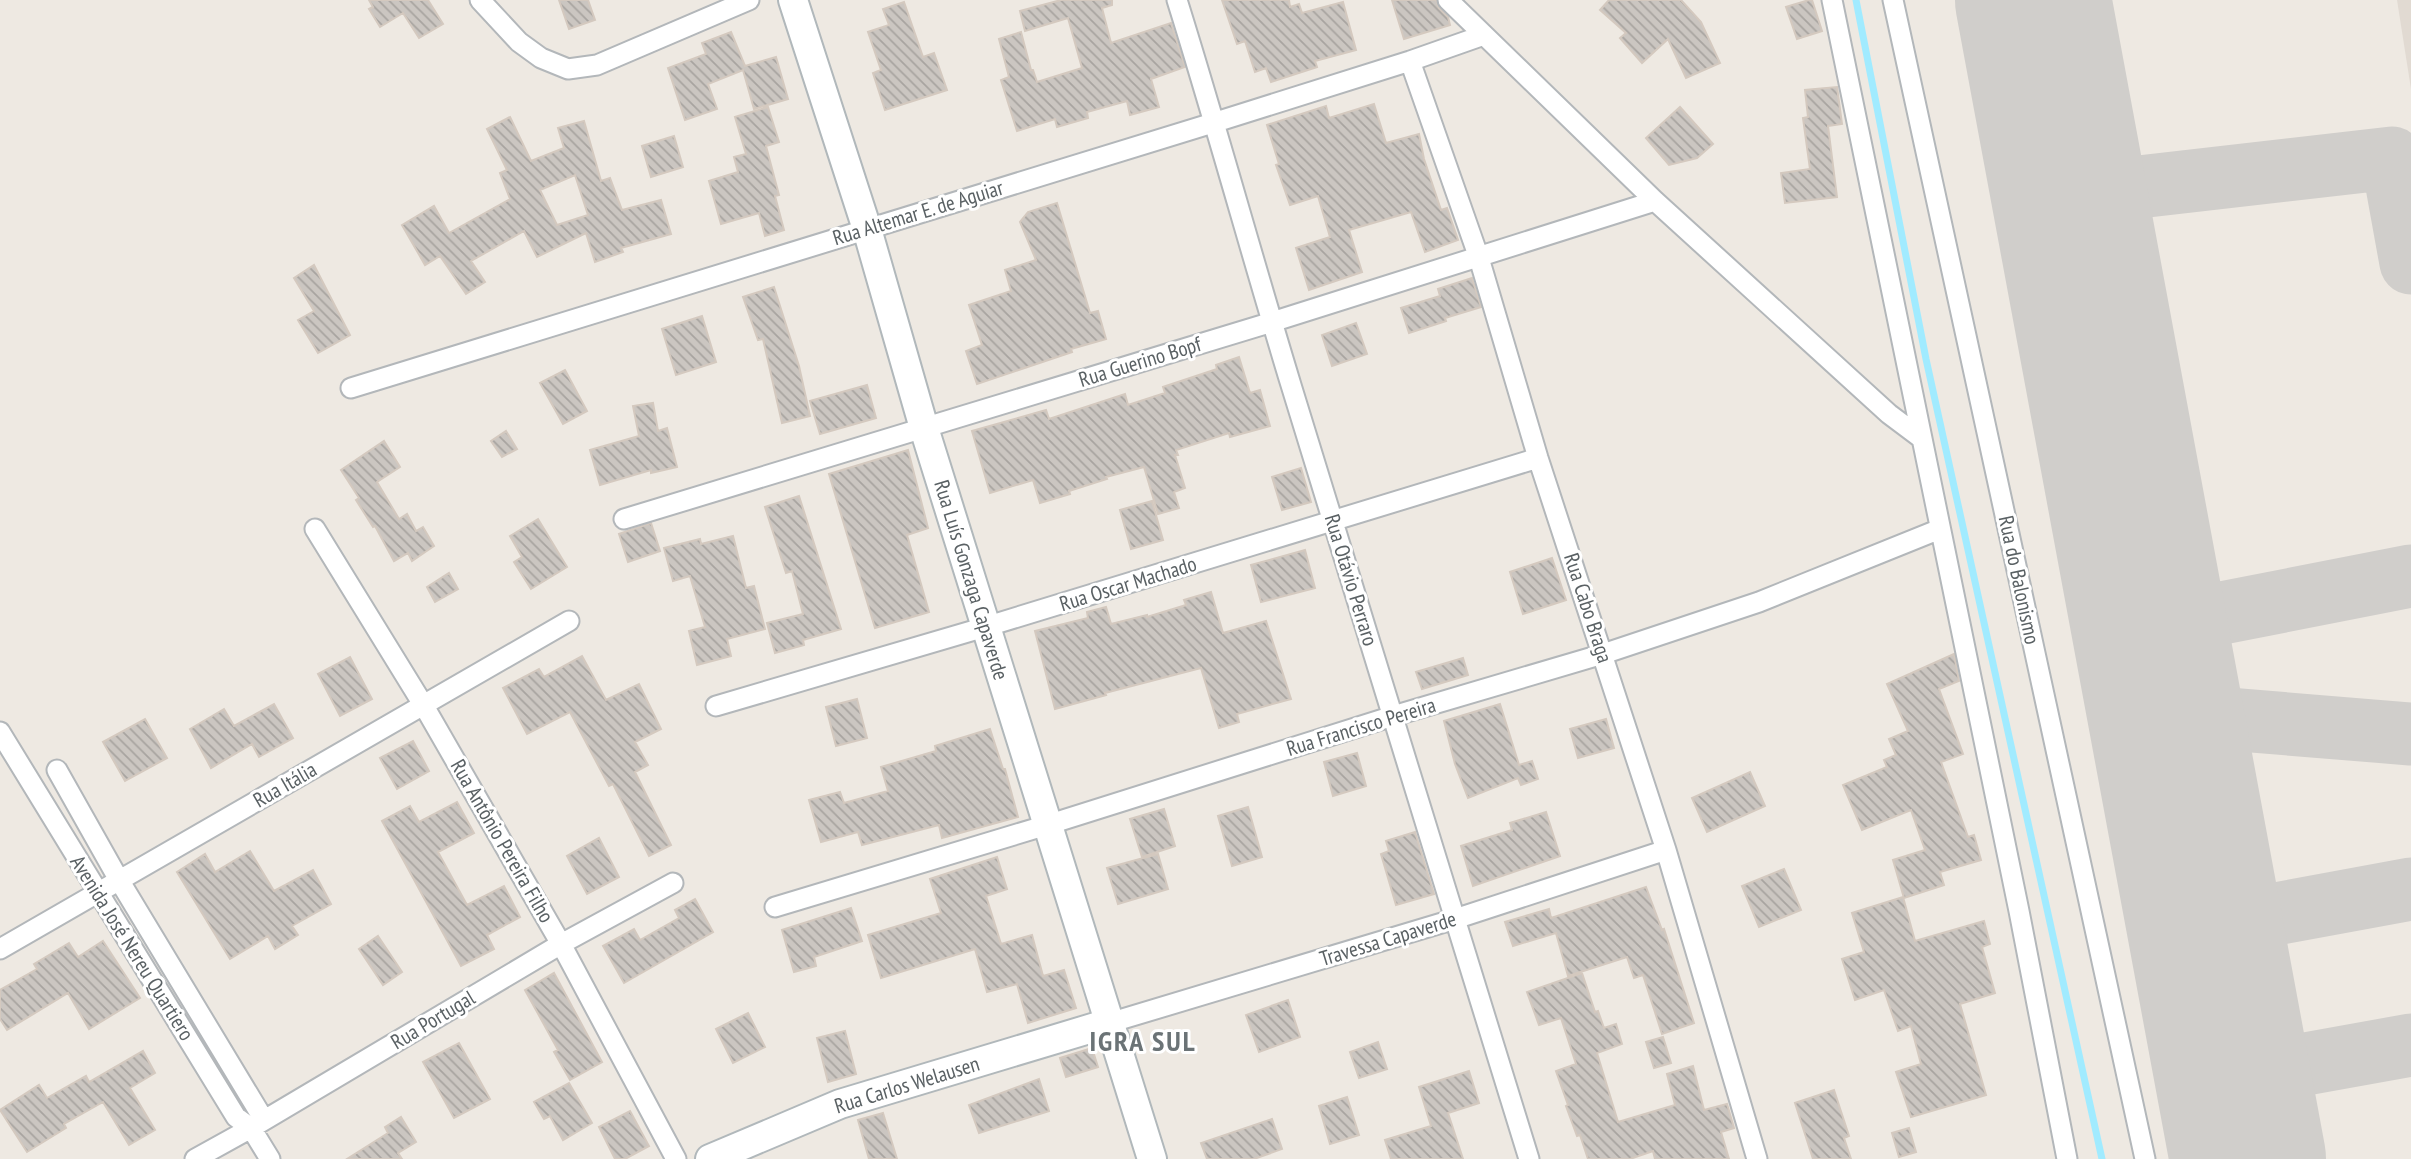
<svg xmlns="http://www.w3.org/2000/svg" width="2411" height="1159" font-family="'PT Sans Narrow',sans-serif">
	<style>
		.education { fill: #e1dad2 }
		.lines { fill: none; stroke-linecap: round; stroke-linejoin: round }
		.stream { stroke: #a1ebff; stroke-width: 7 }
		.taxiway { stroke: #d0cecb; stroke-width: 63 }
		.runway { stroke: #d0cecb; stroke-width: 156 }
		.building { fill: url(#building-back-hatch); stroke: #d4c9bf; stroke-width: 2; fill-rule: evenodd }
		.street-casing { stroke: #b3b7ba; stroke-width: 23 }
		.secondary-casing { stroke: #b1b8bb; stroke-width: 32 }
		.street { stroke: #fff; stroke-width: 19 }
		.secondary { stroke: #fff; stroke-width: 28 }
		.labels { text-anchor: middle; stroke-width: 6; stroke-linejoin: round; paint-order: stroke }
		.street-label { font-size: 21px; fill: #5a6164; stroke: #fff }
		.district-label { font-size: 28px; font-weight: bold; letter-spacing: 2px; fill: #6b7376; stroke: #fff }
	</style>
	<defs>
		<pattern id="building-back-hatch" width="6" height="6" patternUnits="userSpaceOnUse" patternTransform="scale(1.75)"><rect width="6" height="6" fill="#cbc6c1"/><path d="M-1 5l2 2M0 0l6 6M5-1l2 2" fill="none" stroke="#a8a4a0"/></pattern>
	</defs>
	<rect width="100%" height="100%" fill="#eee9e2"/>
	<path class="education" d="M2397,0H2411V89Z"/>
	<g class="lines">
		<path class="stream" d="M1856,0L1926,359L2102,1159"/>
		<path class="taxiway" d="M2069,195L2392,158L2411,263
			M2150,627L2411,576
			M2166,714L2411,734
			M2205,927L2411,889
			M2233,1077L2411,1045"/>
		<path class="runway" d="M2033,0L2248,1159"/>
	</g>
	<path class="building" d="M369,0H428L443,24L419,38L403,13L380,27L369,9L373,7Z
		M559,0H588L595,20L569,29Z
		M1061,0H1112V5L1102,8L1111,43L1171,23L1185,67L1151,79L1159,107L1130,115L1127,101L1087,112L1088,118L1057,127L1055,119L1017,131L1001,80L1009,77L999,39L1021,32L1031,70H1033L1037,82L1082,68L1068,18L1025,31L1020,11Z
		M1222,0H1289L1290,7L1299,4L1302,13L1343,2L1356,50L1315,61L1317,67L1271,82L1266,68L1255,72L1245,41L1237,44Z
		M1392,0H1436L1439,8L1448,17L1450,25L1404,39Z
		M1609,0H1681L1701,22L1720,63L1686,78L1668,39L1642,63L1620,38L1626,33L1600,10Z
		M1809,0H1812L1822,31L1797,39L1786,7Z
		M904,2L923,57L934,53L947,90L885,110L873,73L881,70L868,32L889,25L883,9Z
		M731,32L745,66L776,57L788,99L754,109L743,70L708,84L717,109L685,120L668,68L706,54L702,43Z
		M1837,87L1842,124L1828,126L1837,197L1785,203L1781,173L1810,169L1803,118L1808,117L1805,90Z
		M1374,104L1386,143L1419,134L1424,159L1441,210L1447,208L1458,240L1425,252L1411,212L1349,230L1362,272L1309,290L1296,248L1330,237L1318,196L1290,205L1276,165L1279,164L1267,125L1326,106L1329,118Z
		M768,107L779,142L766,146L779,195L775,196L784,230L765,236L759,213L721,224L709,181L738,172L734,157L746,154L735,117Z
		M1680,107L1713,144L1697,158L1669,165L1646,138Z
		M510,117L531,161L564,148L558,128L584,121L601,181L610,178L622,210L661,200L671,234L621,248L623,252L595,262L586,233L537,257L524,231L471,261L485,282L466,294L440,256L425,265L402,225L434,206L449,233L510,199L500,173L507,170L487,129ZM575,175L588,215L557,225L540,190Z
		M674,136L683,167L651,177L642,146Z
		M1057,203L1090,313L1098,311L1106,339L1071,349L1072,352L977,384L966,351L982,345L969,305L1011,291L1005,270L1036,260L1020,222L1028,212Z
		M314,265L350,335L318,353L298,320L314,311L294,278Z
		M1472,278L1481,307L1445,318L1446,321L1409,333L1401,308L1440,296L1438,289Z
		M774,287L799,366L810,416L782,423L763,339L758,340L743,297Z
		M702,316L716,362L676,375L662,329Z
		M1356,323L1367,354L1332,366L1322,335Z
		M1239,357L1250,393L1260,390L1270,426L1230,437L1229,433L1176,450L1178,455H1175L1185,488L1174,492L1179,508L1158,514L1144,467L1106,477L1107,479L1069,491L1070,494L1040,503L1033,480L990,493L972,431L1046,410L1049,419L1125,394L1128,405L1165,393L1163,387L1217,369L1216,365Z
		M565,370L587,411L563,424L540,383Z
		M867,385L876,418L820,434L810,401Z
		M653,403L658,431L667,428L677,467L651,473V470L600,485L590,450L639,436L633,406Z
		M506,431L517,449L502,457L491,441Z
		M384,441L400,467L377,482L399,519L407,514L416,531L423,527L434,546L412,561L408,553L394,561L375,526L373,527L356,500L359,498L341,470Z
		M908,450L928,528L907,535L929,612L875,628L829,474Z
		M1301,468L1311,502L1282,510L1272,477Z
		M799,496L841,629L803,640L804,645L775,653L767,623L803,614L792,571L786,573L765,507Z
		M1152,501L1163,540L1131,549L1120,510Z
		M538,519L567,567L531,589L514,562L522,557L510,536Z
		M651,523L660,551L628,562L619,534Z
		M733,536L746,588L754,586L765,629L727,639L731,656L697,665L689,631L705,627L690,576L673,581L664,548L700,539L701,544Z
		M1305,550L1315,588L1261,602L1251,565Z
		M1552,558L1566,600L1523,614L1510,572Z
		M449,573L458,589L435,602L427,587Z
		M1211,592L1223,633L1266,621L1291,699L1237,714L1239,722L1219,728L1201,668L1105,693L1106,695L1055,709L1035,631L1088,618L1087,612L1106,607L1111,624L1147,615V617L1186,605L1184,600Z
		M1954,654L1959,681L1939,689L1963,754L1941,762L1968,837L1974,835L1981,860L1940,872L1944,885L1904,898L1893,860L1925,850L1911,810L1862,830L1843,785L1887,767L1884,760L1896,755L1889,739L1908,731L1887,684Z
		M582,656L606,700L639,684L661,729L635,742L648,765L635,772L671,845L649,856L613,784L609,786L570,712L527,734L503,688L539,669L544,677Z
		M350,657L372,699L340,716L318,674Z
		M1463,658L1468,675L1422,689L1416,672Z
		M857,699L867,738L836,746L826,707Z
		M274,704L293,738L259,757L252,744L211,768L190,729L224,709L234,726Z
		M1500,704L1519,765L1532,761L1538,779L1521,785L1518,778L1468,798L1455,764L1444,721Z
		M145,719L167,758L125,781L103,742Z
		M1606,719L1614,748L1578,758L1570,729Z
		M990,729L1003,769H1005L1018,817L942,838L939,825L862,845L858,832L821,842L809,800L840,792L844,803L888,791L881,767L936,751L935,746Z
		M413,741L429,771L397,789L380,758Z
		M1357,753L1366,786L1333,796L1324,762Z
		M1750,772L1765,806L1707,832L1692,798Z
		M457,802L474,833L438,852L467,905L504,886L520,917L487,935L494,949L461,966L382,821L410,806L419,822Z
		M1248,807L1262,857L1232,866L1218,816Z
		M1164,809L1175,846L1142,857L1130,819Z
		M1546,812L1560,856L1473,886L1461,846L1512,830L1510,823Z
		M1415,832L1434,894L1396,905L1381,854L1389,851L1386,841Z
		M599,838L619,877L587,894L567,856Z
		M250,851L274,891L313,870L331,904L292,926L298,935L275,949L268,936L230,959L177,872L205,854L215,872Z
		M1158,854L1168,889L1118,904L1107,868Z
		M997,857L1007,889L986,896L1001,944L1032,935L1043,976L1064,970L1076,1008L1028,1023L1017,984L987,992L975,949L881,978L868,935L941,913L930,879Z
		M1784,869L1801,910L1759,927L1742,886Z
		M1646,887L1662,930L1664,929L1694,1023L1662,1034L1643,975L1634,978L1627,957L1568,976L1556,933L1513,946L1505,922L1549,909L1551,918Z
		M1903,897L1915,941L1984,921L1990,944L1982,947L1995,993L1960,1004L1986,1095L1911,1117L1896,1072L1921,1064L1911,1026L1898,1031L1884,990L1855,1000L1842,959L1864,952L1852,913Z
		M695,899L713,932L624,983L603,946L634,929L640,940L679,918L675,910Z
		M851,908L862,941L814,957L816,966L794,972L782,930Z
		M378,936L402,972L383,985L359,949Z
		M103,941L140,998L89,1029L68,993L7,1030L0,1019V990L37,969L34,964L69,943L78,957Z
		M554,973L602,1062L570,1080L554,1052L558,1050L525,990Z
		M1582,973L1595,1012L1598,1011L1604,1028L1616,1024L1622,1044L1597,1053L1618,1122L1675,1105L1667,1074L1693,1066L1704,1110L1727,1104L1734,1128L1721,1132L1729,1159H1655L1653,1151L1630,1159H1588L1580,1135L1577,1136L1566,1106L1568,1105L1556,1071L1576,1064L1561,1018L1539,1025L1527,992Z
		M1288,1000L1300,1037L1259,1052L1246,1015Z
		M748,1013L765,1047L733,1063L716,1029Z
		M845,1031L856,1074L828,1082L817,1038Z
		M1663,1037L1671,1063L1654,1068L1646,1042Z
		M1378,1042L1387,1069L1359,1078L1350,1052Z
		M459,1043L490,1099L454,1118L423,1062Z
		M1092,1048L1098,1067L1066,1077L1060,1058Z
		M143,1051L155,1073L130,1088L155,1130L129,1145L103,1102L64,1124L66,1128L27,1152L0,1110L39,1085L47,1098L86,1076L89,1082Z
		M1469,1071L1479,1103L1448,1113L1463,1159H1391L1385,1140L1431,1126L1419,1087Z
		M1039,1079L1049,1111L979,1133L969,1105Z
		M569,1083L592,1123L563,1140L550,1116L544,1119L534,1102Z
		M1834,1090L1849,1136L1844,1138L1851,1159H1813L1795,1103Z
		M1347,1097L1359,1135L1330,1144L1319,1106Z
		M630,1111L649,1146L625,1159H615L599,1127Z
		M883,1113L897,1159H869L858,1120Z
		M401,1117L416,1142L398,1153L402,1159H347L388,1133L385,1127Z
		M1272,1119L1282,1149L1254,1159H1207L1201,1143Z
		M1909,1128L1916,1152L1899,1157L1892,1133Z"/>
	<g class="lines">
		<defs>
			<path id="street" d="M480,0L519,42L541,58L568,69L597,65L749,0
				M1177,0C1217,128 1252,257 1291,385C1369,643 1450,901 1529,1159
				M1448,0L1655,201L1889,414L1921,438
				M1832,0L2019,911L2067,1159
				M1893,0L2145,1159
				M1410,61L1479,258L1538,458L1666,850L1757,1159
				M351,388L1216,122L1410,61L1484,35
				M624,519L1272,322L1655,201
				M315,529L424,706L561,944L676,1159
				M716,706L985,627L1538,458
				M0,732L236,1117L251,1128L270,1159
				M57,770L119,880L264,1120
				M775,907L1047,825L1393,716L1603,654L1759,602L1940,529
				M0,949L569,621
				M1109,1023L1455,919L1666,850
				M195,1159L251,1128L561,944L673,883"/>
			<path id="secondary" d="M793,0L867,229L924,428L1152,1159
				M710,1159L840,1104L1109,1023"/>
		</defs>
		<use href="#street" class="street-casing"/>
		<use href="#secondary" class="secondary-casing"/>
		<use href="#street" class="street"/>
		<use href="#secondary" class="secondary"/>
	</g>
	<g class="labels">
		<g class="street-label">
			<text transform="translate(918 213) rotate(-17)" y="7">Rua Altemar E. de Aguiar</text>
			<text transform="translate(1140 362) rotate(-17)" y="7">Rua Guerino Bopf</text>
			<text transform="translate(971 580) rotate(73)" y="7">Rua Luís Gonzaga Capaverde</text>
			<text transform="translate(1351 580) rotate(73)" y="7">Rua Otávio Perraro</text>
			<text transform="translate(2019 580) rotate(78)" y="7">Rua do Balonismo</text>
			<text transform="translate(1128 584) rotate(-17)" y="7">Rua Oscar Machado</text>
			<text transform="translate(1588 608) rotate(72)" y="7">Rua Cabo Braga</text>
			<text transform="translate(1361 727) rotate(-17)" y="7">Rua Francisco Pereira</text>
			<text transform="translate(285 785) rotate(-30)" y="7">Rua Itália</text>
			<text transform="translate(502 841) rotate(60)" y="7">Rua Antônio Pereira Filho</text>
			<text transform="translate(1388 939) rotate(-17)" y="7">Travessa Capaverde</text>
			<text transform="translate(132 948) rotate(58)" y="7">Avenida José Nereu Quartiero</text>
			<text transform="translate(433 1020) rotate(-31)" y="7">Rua Portugal</text>
			<text transform="translate(907 1085) rotate(-17)" y="7">Rua Carlos Welausen</text>
		</g>
		<g class="district-label">
			<text x="1143" y="1051">IGRA SUL</text>
		</g>
	</g>
</svg>
